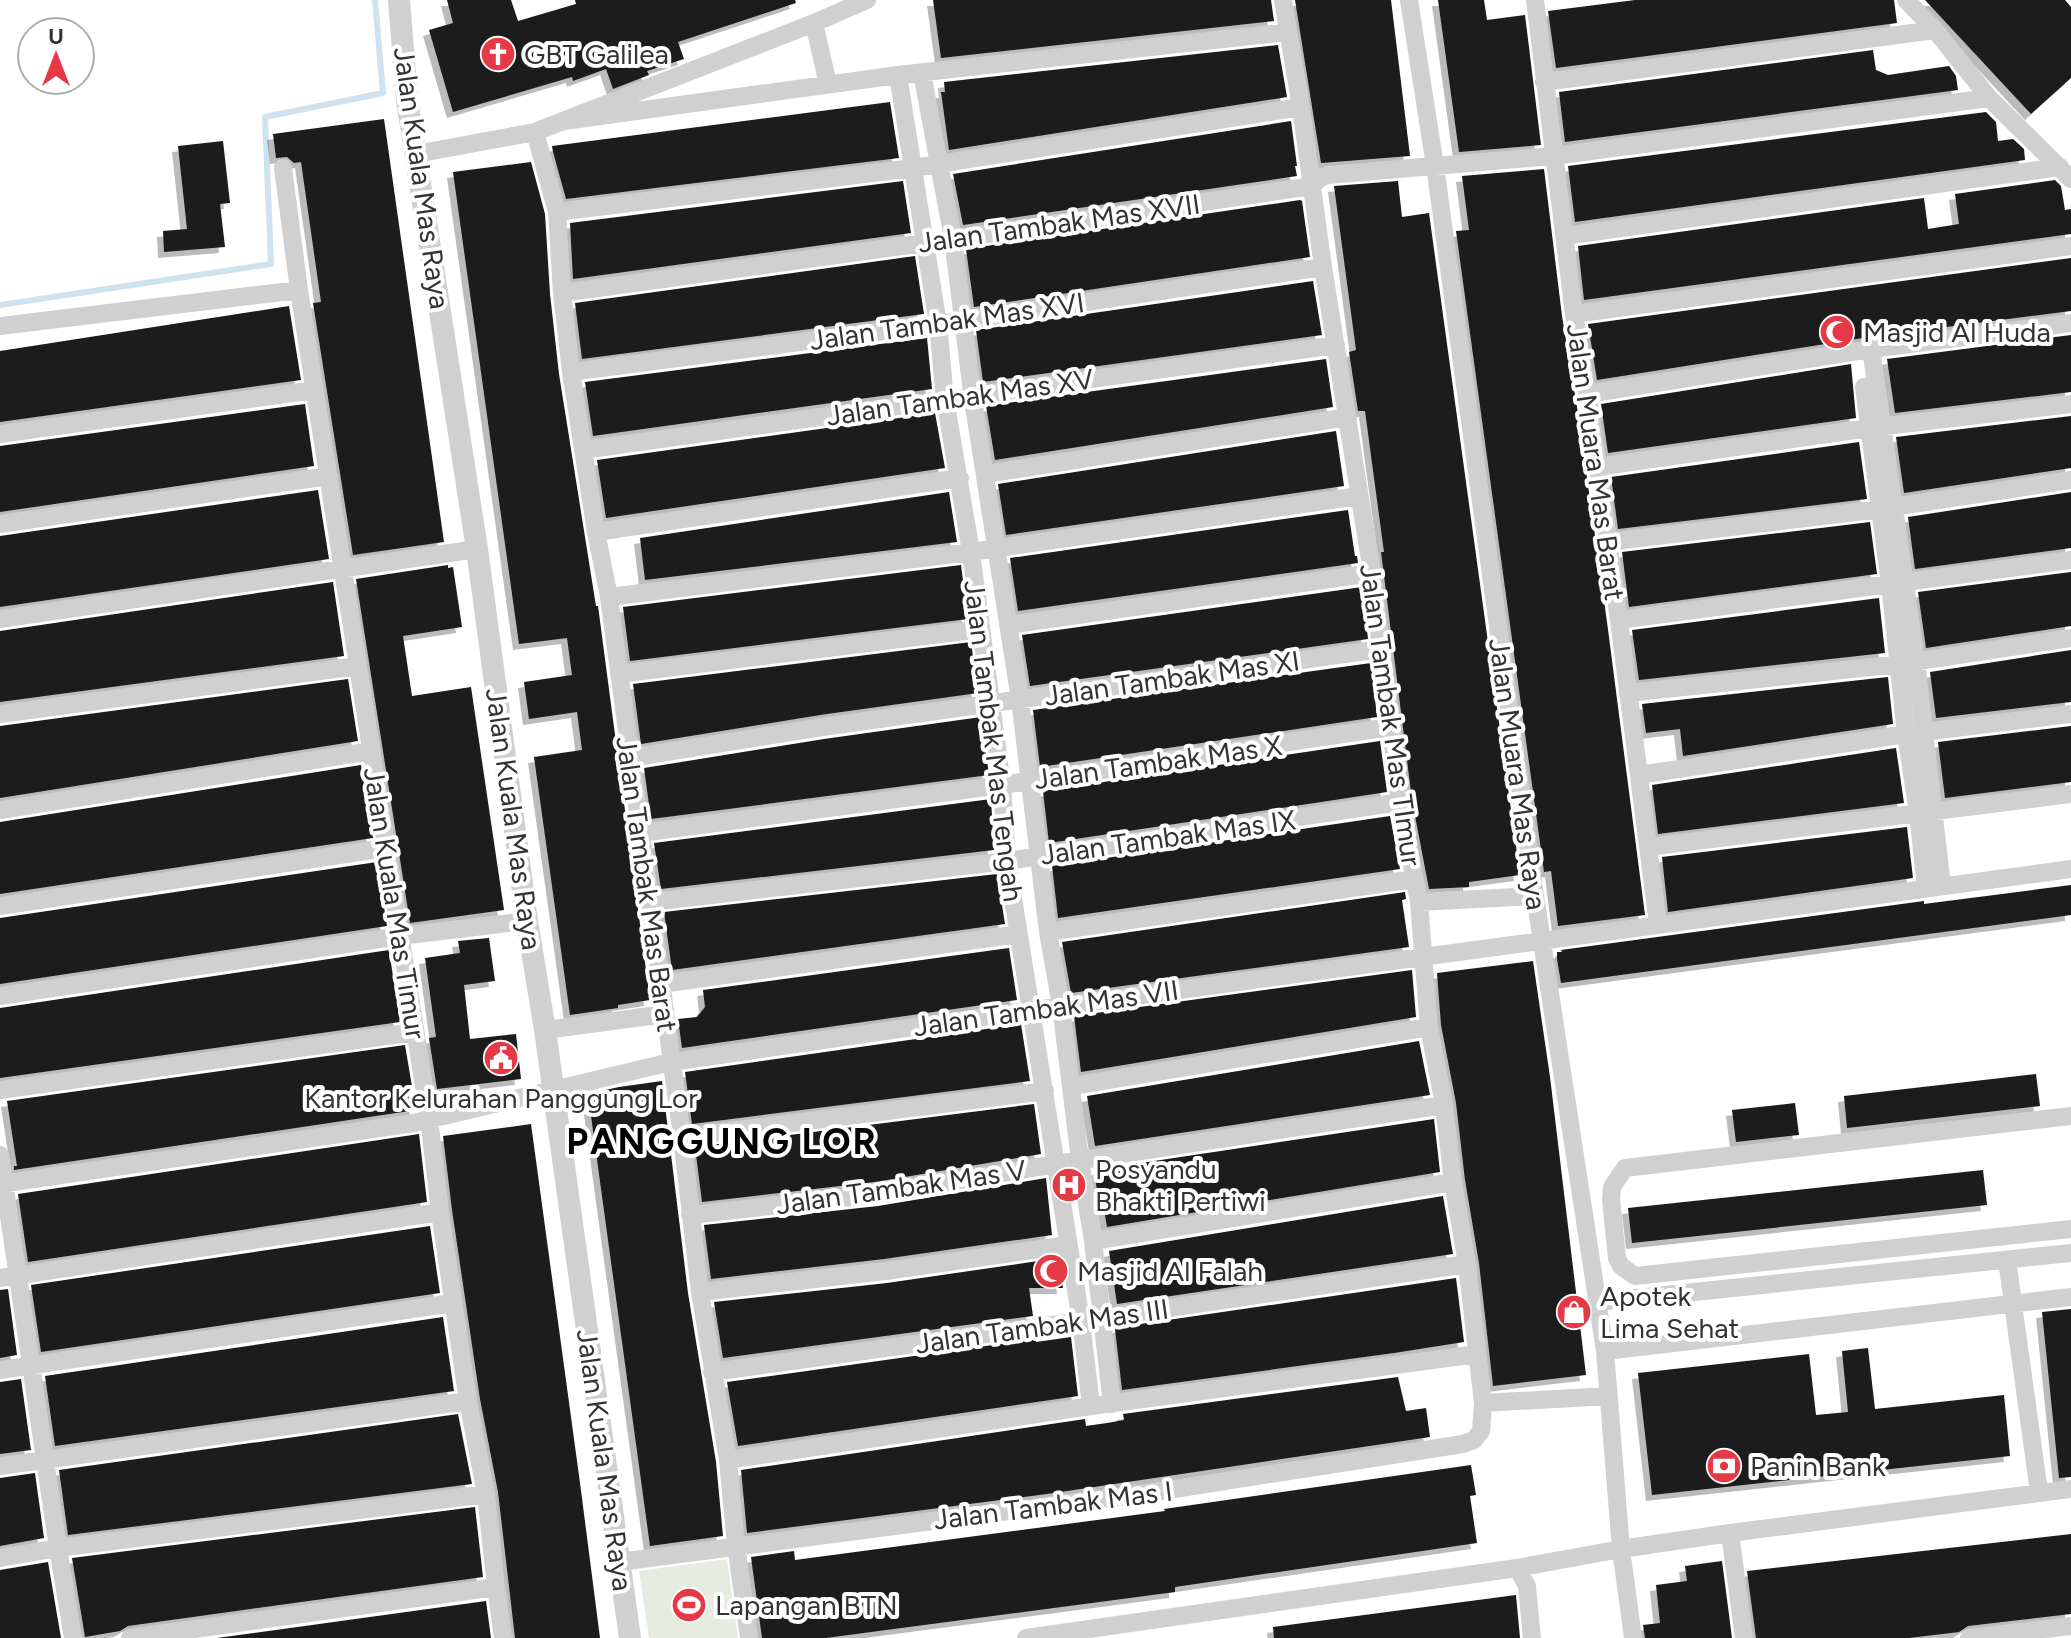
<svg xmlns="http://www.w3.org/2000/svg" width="2071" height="1638" font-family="Figtree,sans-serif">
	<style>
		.green { fill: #e6ecdf }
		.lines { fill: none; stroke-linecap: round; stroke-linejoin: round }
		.stream { stroke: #cfe2ee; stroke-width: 6 }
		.building { fill: #1a1a1a; filter: url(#shadow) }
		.minor { stroke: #d0d0d0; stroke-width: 18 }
		.tertiary { stroke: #d0d0d0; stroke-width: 22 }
		.labels { text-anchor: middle; stroke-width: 8; stroke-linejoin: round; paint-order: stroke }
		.poi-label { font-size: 28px; fill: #333; stroke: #fff; text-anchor: start }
		.street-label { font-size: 28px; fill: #333; stroke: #fff }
		.district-label { font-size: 36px; font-weight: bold; letter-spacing: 2px; fill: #000; stroke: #fff }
	</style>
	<defs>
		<filter id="shadow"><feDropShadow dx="-6" dy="6" stdDeviation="0" flood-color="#0004"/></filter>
	</defs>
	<rect width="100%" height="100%" fill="#fff"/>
	<path class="green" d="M727,1559L738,1638H649L639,1571Z"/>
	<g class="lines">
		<path class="stream" d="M0,305L271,264L265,117L383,93L375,0"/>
	</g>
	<path class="building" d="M447,0H511L518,21L576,4L575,0H795L796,3L678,42L684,59L647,71L649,75L613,89L606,69L573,81L572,77L453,112L429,30L453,23Z
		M933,0H1271L1274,21L941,58Z
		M1295,0H1391L1410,156L1321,163Z
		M1438,0H1484L1487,20L1525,15L1541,145L1459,152Z
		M1635,0H1894L1897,23L1556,68L1548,11Z
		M1925,0H2065L2071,7V78L2031,114Z
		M1278,45L1287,97L949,150L941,92H945L944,82Z
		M1873,50L1876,70L1888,75L1949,66L1956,76L1958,90L1565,142L1559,92Z
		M890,102L899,158L566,199L553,152L552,146Z
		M1986,112L1996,122L1998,141L2013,139L2024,149L2025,160L1575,222L1568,166Z
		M384,119L444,542L353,555L313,303L321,302L301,162L294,163L287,157L276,158L273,134Z
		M1291,121L1297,166H1295L1297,176L963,225L953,174Z
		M223,141L230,203L220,204L225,247L164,252L163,231L187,229L178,146Z
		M531,162L545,214L550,294L559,374L596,606H598L650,1000L618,1005V1008L570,1015L534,757L582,750L577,712L529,719L524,682L572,675L567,638L519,644L453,172Z
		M1544,169L1562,316L1578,413L1607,622L1645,915L1558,926L1551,871L1544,872L1456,231L1469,230L1462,176Z
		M2055,180L2061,186L2065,210L2071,209V234L1584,300L1578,246L1924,198L1928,229L1959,224L1955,194Z
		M903,181L911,233L573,279L570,223Z
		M1398,181L1402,217L1429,213L1520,875L1469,882V887L1429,889L1412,800L1381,552H1384L1365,411H1358L1349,352L1356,350L1334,186Z
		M1300,200L1302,201L1310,257L974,307L966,249Z
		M915,256L924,314L582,359L575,303Z
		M2071,258V311L1869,337L1597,380L1588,324Z
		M1313,281L1322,335L983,382L976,330Z
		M289,306L301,380L0,422V351Z
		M2071,335V392L1895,413L1887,359Z
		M927,338L932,389L593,436L585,382Z
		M1326,359L1333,407L995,460L986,406Z
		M1851,364L1856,418L1608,453L1601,404Z
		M305,404L314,466L0,512V446Z
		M935,413L945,468L606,518L597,460Z
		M2071,416V468L1904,493L1896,437Z
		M1336,431L1344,486L1006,535L998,484Z
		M1859,442L1867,499L1618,529L1611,477Z
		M318,490L329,559L0,607V536Z
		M949,492L957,542L645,580L640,538Z
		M2071,492V548L1915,569L1908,517Z
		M1348,510L1355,556H1357L1358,563L1018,611L1010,558Z
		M1870,522L1877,574L1629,607L1622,552Z
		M448,565V568L453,567L462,627L403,636L412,696L471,687L504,910L410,923L356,579Z
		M961,565L968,619L630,661L623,607Z
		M2071,572V626L1926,648L1918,592Z
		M333,582L344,656L0,702V631Z
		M1362,587L1368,639L1030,686L1022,635Z
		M1879,598L1885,653L1639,680L1632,630Z
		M971,642L978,693L820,715L641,744L633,684Z
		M2071,650V702L1936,718L1930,672Z
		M1371,663L1377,717L1040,767L1033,710Z
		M1888,677L1893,724L1683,756L1680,729L1646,733L1642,704Z
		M348,679L358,741L0,798V726Z
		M981,717L989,775L651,819L644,768L824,739Z
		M2071,726V782L1945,798L1938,742Z
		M1380,741L1387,792L1049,843L1043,791Z
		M1896,748L1904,803L1658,834L1652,785Z
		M361,765L373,838L0,894V822Z
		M991,799L994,850L661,889L654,843Z
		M1390,816L1400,869L1058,918L1052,866Z
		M1907,827L1913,878L1668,912L1662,857Z
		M377,862L387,926L0,984V918Z
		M997,874L1005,924L672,970L664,912Z
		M2071,885V915L1561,983L1557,959V952H1562L1561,950L1924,901V904Z
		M1405,892L1406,899L1402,900L1409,947L1071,993L1062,942Z
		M489,938L495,981L464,985L470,1039L516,1034L521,1079L437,1089L429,1038L436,1037L425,958L460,953L458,941Z
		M1009,948L1017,1000L682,1048L678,1019L697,1017L705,1007L703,990Z
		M389,950L400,1022L0,1078V1008Z
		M1533,961L1550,1077L1586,1375L1493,1386L1479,1263L1465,1180L1456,1103L1441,1025L1437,973Z
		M1412,970L1416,1017L1081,1072L1074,1016Z
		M1021,1024L1030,1081L692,1124L685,1072Z
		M1419,1041L1430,1095L1095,1146L1087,1096Z
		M405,1045L416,1110L14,1170V1166H17L7,1101Z
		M2036,1074L2040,1106L1847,1128L1844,1096Z
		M662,1081L688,1293L716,1462L723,1536L650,1546L588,1094L619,1087Z
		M1795,1103L1799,1135L1736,1142L1732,1110Z
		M1034,1104L1041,1154L875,1182L702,1202L695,1147Z
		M1434,1119L1440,1172L1107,1227L1102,1197H1098L1094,1170Z
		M531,1124L580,1483L600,1638H515L498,1492L480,1399L452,1210L443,1136Z
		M419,1134L427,1202L28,1262L18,1194Z
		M1983,1170L1987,1205L1632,1243L1628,1208Z
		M1046,1178L1052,1235L884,1259L711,1279L704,1225L878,1206Z
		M1443,1196L1453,1254L1117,1304L1109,1251Z
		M430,1226L440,1293L41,1352L31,1285Z
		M1059,1258L1063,1288H1029L1033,1316L723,1358L714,1302L887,1283Z
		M1456,1278L1464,1342L1394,1353L1122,1390L1115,1329L1120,1327Z
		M8,1289L17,1355L0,1358V1290Z
		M2071,1309V1477L2059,1478L2042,1312Z
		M443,1317L454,1391L55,1446L45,1376Z
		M1071,1337L1078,1396L738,1446L727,1382L1036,1339V1342Z
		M1868,1348L1875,1409L2004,1395L2010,1456L1652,1495L1638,1373L1809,1354L1816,1415L1848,1412L1842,1351Z
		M1398,1377L1406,1411L1426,1408L1430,1437L1047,1494L747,1533L741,1470L1085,1419L1086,1426L1107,1423L1124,1420L1123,1414Z
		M21,1379L31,1450L0,1454V1382Z
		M458,1414L472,1484L68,1535L59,1470Z
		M1471,1465L1476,1495L1470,1496L1477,1543L1175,1587V1592L924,1625L826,1638H762L751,1557L794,1551L795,1560L1165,1511L1164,1509Z
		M35,1473L44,1538L0,1546V1478Z
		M475,1507L483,1577L128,1626L120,1631L85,1637L72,1558Z
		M2071,1534V1614L1968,1626L1959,1632L1909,1638H1756L1747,1571Z
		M1722,1561L1732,1638H1645L1643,1625L1660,1623L1656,1585L1687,1581L1685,1566Z
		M48,1562L61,1638H0V1570Z
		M1516,1595L1520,1638H1274L1273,1627Z
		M486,1601L491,1638H217Z"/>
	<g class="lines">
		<path class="minor" d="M1409,0L1435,166L1535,896L1605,1351L1621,1549L1633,1638
			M1535,0L1574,314L1590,411L1619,620L1658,924
			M1906,0L1935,30L1989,98L2071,179
			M814,23L828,84
			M922,73L953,239L973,400L1020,699L1048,932L1061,1006L1080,1160L1093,1241L1112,1404
			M898,75L938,324L945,399L971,552L1002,785L1007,861L1081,1321L1091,1406
			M1544,82L1935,30
			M564,121L898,75L1288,32
			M535,132L557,212L562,293L571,372L596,532L609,597L682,1137L700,1292L728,1460L736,1545L749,1638
			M416,154L535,132L814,23L867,0
			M283,168L299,290L429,1118L440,1212L468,1401L486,1494L496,1587L503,1638
			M557,212L913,168L1301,107
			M1564,236L2060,167
			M562,293L953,239L1312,186L1320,178L1328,175L1553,156L1989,98
			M1574,314L2071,246
			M0,326L299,290
			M1871,349L1916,661L1942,886
			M571,372L938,324L1323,267
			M1864,387L1890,584L1906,734L1918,813L1926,888
			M1587,394L1871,349L2071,323
			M0,434L315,390
			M583,450L1336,345
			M1597,467L1869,428L2071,404
			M986,474L1348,417
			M0,524L329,476
			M596,532L960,478
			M1607,542L1880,509L2071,480
			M609,597L971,552L1359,496
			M0,619L477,549
			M1619,620L2071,560
			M1008,625L1372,573
			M619,674L981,629
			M1628,693L1899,664L2071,638
			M0,714L358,666
			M630,758L822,727L1381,649
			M1639,775L1906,734L2071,714
			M0,810L371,751
			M640,833L1002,785L1390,727
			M1648,847L2071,794
			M650,902L1007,861L1400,802
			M1419,902L1535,896
			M0,906L386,848
			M1048,932L1414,879
			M661,984L1019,934
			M0,996L400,936L527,921
			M545,1030L665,1014
			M1072,1086L1429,1027
			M0,1090L415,1032
			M2071,1116L1625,1168L1612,1187L1611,1199L1617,1258L1621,1266L1635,1276L2071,1229
			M682,1137L1045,1091
			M0,1155L58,1548L73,1638
			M0,1184L414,1123L671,1062L1032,1010L2071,869
			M690,1215L877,1194L1056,1164L1444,1105
			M1093,1241L1453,1182
			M2007,1260L2039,1492
			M0,1278L440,1212
			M700,1292L886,1271L1068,1245
			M1597,1302L2071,1253
			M1605,1351L2071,1297
			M0,1370L453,1303
			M712,1372L1081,1321L1467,1264
			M1483,1403L1609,1396
			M728,1460L1091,1406L1477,1354
			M0,1466L468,1401
			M1730,1533L1744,1638
			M0,1558L58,1548L486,1494
			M619,1562L1155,1492L1463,1444L1474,1440L1481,1431L1483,1403L1467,1264L1453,1182L1444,1105L1429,1027L1419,902L1400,802L1372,573L1323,267L1301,107L1283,0
			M1517,1568L1527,1586L1532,1638
			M130,1638L496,1587
			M1026,1638L1517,1568L1621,1549L1730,1533L2071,1489
			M1969,1638L2071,1626"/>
		<path class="tertiary" d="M399,0L407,100L477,549L527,921L545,1030L630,1638"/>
	</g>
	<defs>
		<symbol id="church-disc" viewBox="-11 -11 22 22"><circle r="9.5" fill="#e63946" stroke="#fff"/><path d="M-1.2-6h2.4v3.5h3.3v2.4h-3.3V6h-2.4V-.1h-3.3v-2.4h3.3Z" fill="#fff"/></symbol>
		<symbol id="mosque-disc" viewBox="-11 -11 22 22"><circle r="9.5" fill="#e63946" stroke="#fff"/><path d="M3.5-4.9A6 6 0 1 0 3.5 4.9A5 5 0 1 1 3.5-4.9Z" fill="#fff"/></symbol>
		<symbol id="civic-disc" viewBox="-11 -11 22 22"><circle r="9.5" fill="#e63946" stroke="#fff"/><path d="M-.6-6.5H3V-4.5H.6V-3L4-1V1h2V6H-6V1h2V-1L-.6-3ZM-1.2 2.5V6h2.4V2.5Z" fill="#fff"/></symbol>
		<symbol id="hospital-disc" viewBox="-11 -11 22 22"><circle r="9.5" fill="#e63946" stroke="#fff"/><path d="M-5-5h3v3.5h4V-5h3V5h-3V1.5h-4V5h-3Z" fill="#fff"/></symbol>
		<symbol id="shop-disc" viewBox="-11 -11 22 22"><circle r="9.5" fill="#e63946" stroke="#fff"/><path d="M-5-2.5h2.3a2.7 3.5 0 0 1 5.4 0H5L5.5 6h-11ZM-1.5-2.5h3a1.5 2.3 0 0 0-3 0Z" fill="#fff"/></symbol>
		<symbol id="bank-disc" viewBox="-11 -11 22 22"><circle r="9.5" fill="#e63946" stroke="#fff"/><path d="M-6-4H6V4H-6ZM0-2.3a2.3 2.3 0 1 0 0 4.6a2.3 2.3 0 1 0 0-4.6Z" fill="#fff"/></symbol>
		<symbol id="stadium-disc" viewBox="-11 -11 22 22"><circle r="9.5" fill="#e63946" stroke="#fff"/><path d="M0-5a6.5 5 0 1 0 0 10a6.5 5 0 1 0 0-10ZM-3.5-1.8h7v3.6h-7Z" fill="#fff"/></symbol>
	</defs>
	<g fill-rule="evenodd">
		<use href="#church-disc" x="478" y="34" width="40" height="40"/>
		<use href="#mosque-disc" x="1817" y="312" width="40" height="40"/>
		<use href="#civic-disc" x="481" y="1038" width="40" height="40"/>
		<use href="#hospital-disc" x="1049" y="1165" width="40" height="40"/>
		<use href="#mosque-disc" x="1031" y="1251" width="40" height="40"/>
		<use href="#shop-disc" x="1554" y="1292" width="40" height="40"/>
		<use href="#bank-disc" x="1704" y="1446" width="40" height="40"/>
		<use href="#stadium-disc" x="669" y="1585" width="40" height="40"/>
	</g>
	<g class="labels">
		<g class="poi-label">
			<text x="524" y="64">GBT Galilea</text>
			<text x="1863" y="342">Masjid Al Huda</text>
			<text x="501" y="1108" text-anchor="middle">Kantor Kelurahan Panggung Lor</text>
			<text x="1095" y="1179">Posyandu<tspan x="1095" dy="32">Bhakti Pertiwi</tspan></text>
			<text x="1077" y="1281">Masjid Al Falah</text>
			<text x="1600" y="1306">Apotek<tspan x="1600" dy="32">Lima Sehat</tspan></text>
			<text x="1750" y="1476">Panin Bank</text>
			<text x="715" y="1615">Lapangan BTN</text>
		</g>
		<g class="street-label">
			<text transform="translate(422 178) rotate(82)" y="10">Jalan Kuala Mas Raya</text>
			<text transform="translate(1059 223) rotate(-8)" y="10">Jalan Tambak Mas XVII</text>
			<text transform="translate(947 321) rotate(-8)" y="10">Jalan Tambak Mas XVI</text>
			<text transform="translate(960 397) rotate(-8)" y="10">Jalan Tambak Mas XV</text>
			<text transform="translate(1596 462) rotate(82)" y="10">Jalan Muara Mas Barat</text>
			<text transform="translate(1172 678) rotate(-8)" y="10">Jalan Tambak Mas XI</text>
			<text transform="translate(1391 715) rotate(82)" y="10">Jalan Tambak Mas TImur</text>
			<text transform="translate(994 741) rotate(83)" y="10">Jalan Tambak Mas Tengah</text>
			<text transform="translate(1158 762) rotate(-8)" y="10">Jalan Tambak Mas X</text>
			<text transform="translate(1518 774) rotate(82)" y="10">Jalan Muara Mas Raya</text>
			<text transform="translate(514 819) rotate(82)" y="10">Jalan Kuala Mas Raya</text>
			<text transform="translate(1168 837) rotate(-8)" y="10">Jalan Tambak Mas IX</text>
			<text transform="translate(647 884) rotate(82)" y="10">Jalan Tambak Mas Barat</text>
			<text transform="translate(395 903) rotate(81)" y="10">Jalan Kuala Mas Timur</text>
			<text transform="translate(1046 1008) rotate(-8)" y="10">Jalan Tambak Mas VII</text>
			<text transform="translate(901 1187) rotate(-8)" y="10">Jalan Tambak Mas V</text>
			<text transform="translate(1042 1326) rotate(-8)" y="10">Jalan Tambak Mas III</text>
			<text transform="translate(605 1460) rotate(82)" y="10">Jalan Kuala Mas Raya</text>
			<text transform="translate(1053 1505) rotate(-7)" y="10">Jalan Tambak Mas I</text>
		</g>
		<g class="district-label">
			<text x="722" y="1154">PANGGUNG LOR</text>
		</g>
	</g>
	<g transform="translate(56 56)"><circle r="38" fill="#ffffff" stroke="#adadad" stroke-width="2"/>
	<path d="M0-6L14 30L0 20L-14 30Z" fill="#e63946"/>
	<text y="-12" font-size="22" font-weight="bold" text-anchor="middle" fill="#333333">U</text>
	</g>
</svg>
